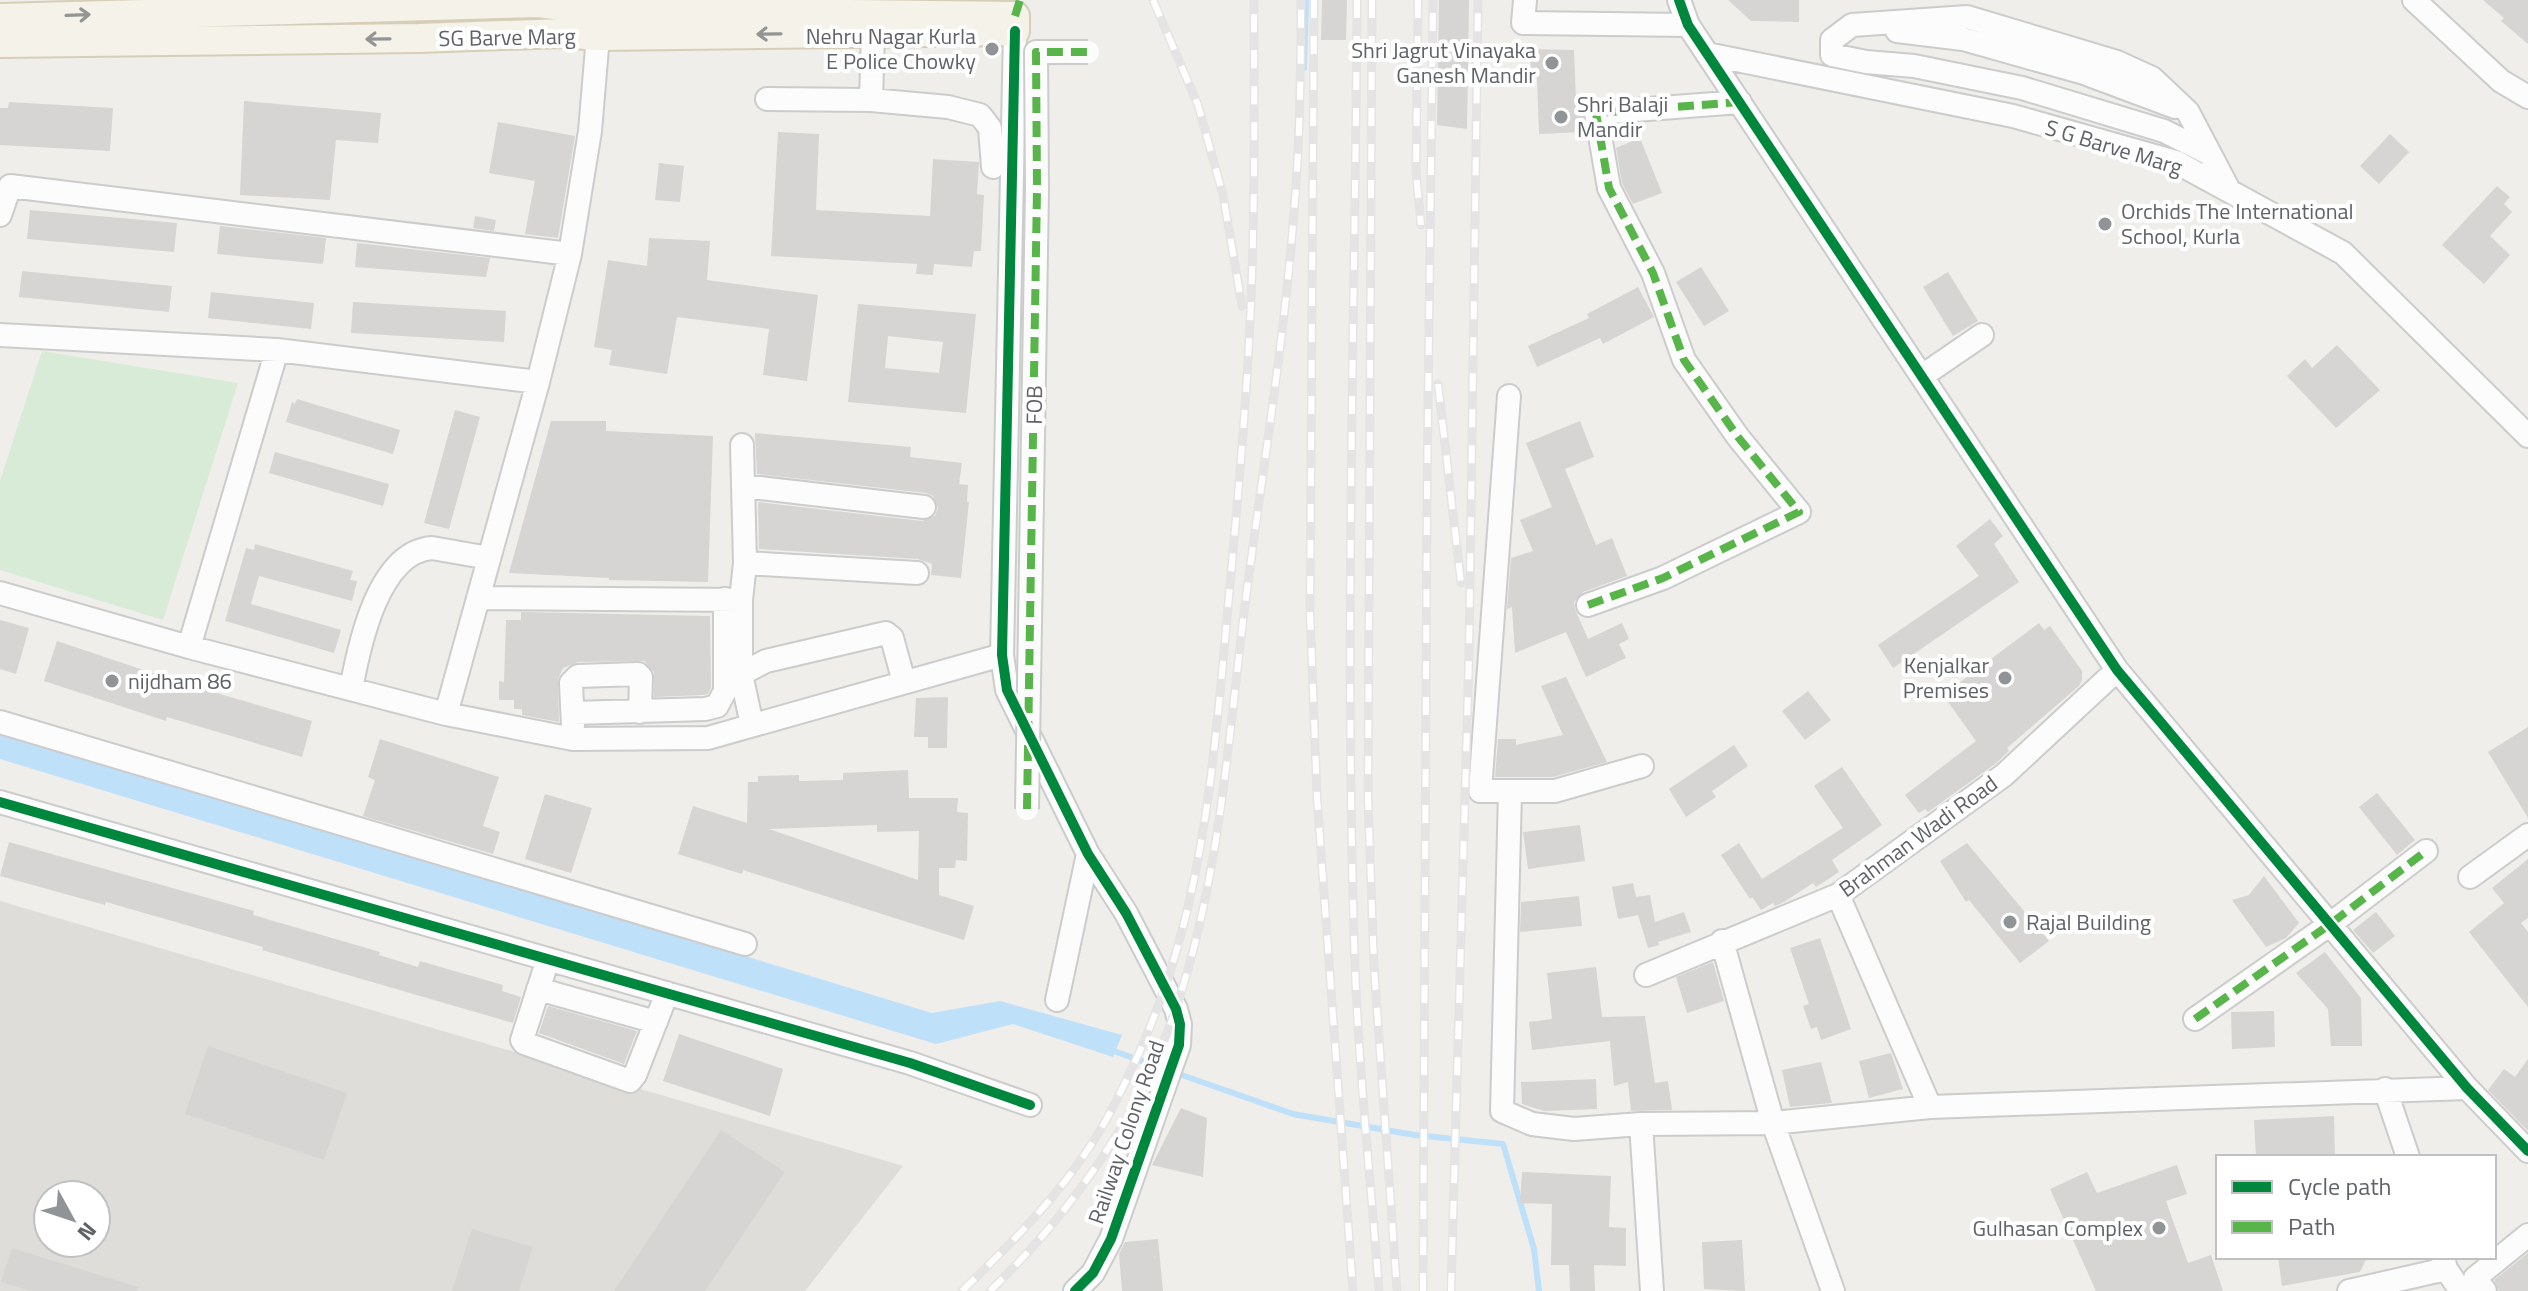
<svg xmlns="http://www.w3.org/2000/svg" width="2528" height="1291" font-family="'Titillium Web',sans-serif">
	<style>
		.industrial { fill: #dfddda; fill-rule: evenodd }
		.green { fill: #d8ebd6 }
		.water { fill: #bfe0f9 }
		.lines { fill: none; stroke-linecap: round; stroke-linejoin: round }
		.stream { stroke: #bfe0f9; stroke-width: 6 }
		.building { fill: #d6d5d3; fill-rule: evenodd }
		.minor-casing { stroke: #cbcccc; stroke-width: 26 }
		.major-casing { stroke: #d7ceb8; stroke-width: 32 }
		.minor { stroke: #fdfcfc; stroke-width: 22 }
		.major { stroke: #f4f2e9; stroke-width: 28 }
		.rail-casing { stroke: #e4e4e4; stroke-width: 9 }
		.rail { stroke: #fff; stroke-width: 6; stroke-dasharray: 18; stroke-linecap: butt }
		.minor-bridge-casing { stroke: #cbcccc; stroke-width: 26; stroke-linecap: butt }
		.minor-bridge { stroke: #fdfcfc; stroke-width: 22 }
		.quiet { stroke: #58b549; stroke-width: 8; stroke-dasharray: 16 8; stroke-linecap: butt }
		.cycleway-casing { stroke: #fff; stroke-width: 15 }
		.cycleway { stroke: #00873e; stroke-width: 10 }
		.oneway { stroke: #939595 }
		.poi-dot { fill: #919496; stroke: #fff; stroke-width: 3 }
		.labels { text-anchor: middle; stroke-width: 8; stroke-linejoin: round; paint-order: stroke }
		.poi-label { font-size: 22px; fill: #5f6368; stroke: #fff; text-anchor: end }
		.street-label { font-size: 22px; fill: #5f6368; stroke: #fff }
	</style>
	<rect width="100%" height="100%" fill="#efeeea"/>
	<path class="industrial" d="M0,901L903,1166L805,1291H0ZM48,1195H96V1243H48Z"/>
	<path class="green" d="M42,351L238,383L163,620L0,570V481Z"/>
	<path class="water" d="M0,729L932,1013L1000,1001L1122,1035L1113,1057L1013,1024L936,1044L0,759Z"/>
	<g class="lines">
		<path class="stream" d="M1304,68L1306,0
			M1108,1049L1165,1069
			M1176,1073L1293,1114L1415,1135L1503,1144L1534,1249L1539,1291"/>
	</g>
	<path class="building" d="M1322,0H1347L1346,40H1321Z
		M1439,0H1469L1467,129L1437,125Z
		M1728,0H1799V22L1751,21Z
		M2483,0H2528V44L2501,21L2504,18Z
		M1531,49L1574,50L1576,101L1583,100L1584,132L1539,134L1537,78H1530Z
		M244,101L381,113L378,143L336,140L330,200L240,195Z
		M9,102L113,108L110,151L0,145V108H8Z
		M498,122L575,136L558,238L525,234L535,181L489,173Z
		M778,132L819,134L816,210L930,216L933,159L979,162L977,194L984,195L981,251H974L972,267L934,264L933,275L916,274L917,264L771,256Z
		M2390,134L2409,152L2379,184L2360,166Z
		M1640,138L1662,193L1633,204L1622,183L1616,148Z
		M659,163L684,166L680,202L655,200Z
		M2497,186L2510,197L2504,204L2512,212L2490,236L2510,255L2484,284L2442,245Z
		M30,210L177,223L174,252L27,239Z
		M475,216L496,220L494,231L473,228Z
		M220,226L326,238L323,264L217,254Z
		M649,238L710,241L707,280L818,295L807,381L763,375L769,329L677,317L667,374L609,365L612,350L594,347L608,260L647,266Z
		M357,243L490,258L486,277L355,267Z
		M1701,267L1729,311L1704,326L1676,282Z
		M22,271L172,286L169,312L19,297Z
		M1948,272L1978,321L1953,336L1923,287Z
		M1638,287L1654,317L1603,344L1600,338L1537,367L1528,346L1589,318L1587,314Z
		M211,292L314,303L311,329L208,318Z
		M353,302L506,311L504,342L351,333Z
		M858,304L976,314L966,413L848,402ZM888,336L943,342L939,373L885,368Z
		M2337,345L2380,390L2336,428L2287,376L2305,359L2312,368Z
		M297,399L400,430L393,454L286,422L292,402L295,404Z
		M455,410L480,417L449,529L424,523Z
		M551,421H606V431L713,436L708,582L609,580V578L509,573Z
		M1580,421L1594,457L1565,469L1596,545L1612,538L1627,576L1583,592L1574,602L1575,609L1588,639L1622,623L1629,639L1619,644L1626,658L1586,677L1566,632L1515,653L1512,607L1507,609L1511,558L1533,551L1520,520L1552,507L1526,443Z
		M755,433L911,447L910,457L962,463L959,484L968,485L967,502H969L961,578L931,575L932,564L918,559L759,549L758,502L922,521L935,516L938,508L933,496L926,493L757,474Z
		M275,452L389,484L383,506L269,473Z
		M1990,519L2003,536L1994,544L2019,582L1893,668L1878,645L1979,576L1956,546Z
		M255,544L353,571L350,580L357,581L352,601L259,576L251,604L341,630L334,653L225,621L246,548L254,550Z
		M521,612L710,616L711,688L708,694L703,695L654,697V672L644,661L578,662L563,668L558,679L559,722L522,715V709H514V700H499V681L504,682L506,620H521Z
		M0,620L29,628L16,674L0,669Z
		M2039,623L2044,630L2050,626L2082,671V680L2079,686L2007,748L2009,751L1995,764L1928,812L1925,809L1919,813L1905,795L1976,741L1943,695Z
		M57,641L179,682L312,721L302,757L167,717L166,721L44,681Z
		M1566,677L1607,762L1553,777H1495L1498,739H1516V745L1563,735L1541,686Z
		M1808,691L1831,720L1805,740L1782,711Z
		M948,697L947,748H928V737H914L916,698Z
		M2528,727V818L2488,752Z
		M380,739L499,777L483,826L500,832L493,854L363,816L375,780L368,777Z
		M1734,745L1748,766L1712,791L1716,797L1686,817L1669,789Z
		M1842,767L1882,825L1832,860L1839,872L1816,887L1813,883L1784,902L1775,906L1773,903L1761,910L1752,897L1750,899L1721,855L1739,843L1762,879L1843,828L1814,786Z
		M908,770L909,798H958L957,812L968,813L967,861L956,860L955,868H939V895L974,906L964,940L743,870L742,874L678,854L693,806L747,823L748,782H758V776L799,775V781L843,780V773ZM877,825V832L919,831L918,880L769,829Z
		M2377,793L2415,840L2397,855L2359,807Z
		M545,794L592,808L571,873L525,859Z
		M1580,825L1585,861L1528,869L1523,832Z
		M9,842L254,911L253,915L380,952L379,955L418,967L420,961L503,985L502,991L521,997L513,1023L262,950L263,947L106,902L105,905L0,876Z
		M1967,843L2049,941L2020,963L1969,900L1966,902L1940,861Z
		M2528,859V918L2521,923L2528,932V1007L2469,932L2504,903L2492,888Z
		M2264,876L2299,923L2286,938L2266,947L2232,900L2249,895Z
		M1633,883L1636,897L1650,895L1655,922L1684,912L1691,932L1658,942L1659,945L1648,948L1638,915L1618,919L1612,887Z
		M1579,896L1582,926L1520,932L1521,902Z
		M2376,912L2395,936L2373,953L2353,930Z
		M1820,938L1851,1029L1821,1040L1817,1027L1811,1029L1803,1006L1809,1004L1790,948Z
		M2325,952L2361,998L2362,1046H2331L2328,1009L2296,973Z
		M1713,962L1724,1001L1687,1013L1676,977Z
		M1596,967L1602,1017L1645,1016L1655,1083L1668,1081L1672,1110L1631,1111L1628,1082L1614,1086L1610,1041L1532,1050L1529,1022L1552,1019L1547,973Z
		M548,1006L637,1031L624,1064L539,1033Z
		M2274,1011L2275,1047L2232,1049L2231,1012Z
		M679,1034L783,1069L770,1116L663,1081Z
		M208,1046L347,1093L324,1160L185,1114Z
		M1891,1053L1903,1089L1869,1098L1859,1061Z
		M2528,1059V1131L2488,1090L2504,1069L2515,1077Z
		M1821,1062L1832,1103L1790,1107L1782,1070Z
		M1596,1079L1597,1109L1544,1111L1522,1104L1521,1082Z
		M1181,1108L1207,1118L1203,1177L1152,1165Z
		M2334,1116L2335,1157H2256L2254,1120Z
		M721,1130L785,1172L705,1291H614Z
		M2177,1165L2187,1194L2166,1201L2188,1263L2211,1255L2223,1291H2096L2050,1189L2087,1172L2097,1193Z
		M1522,1172L1611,1176L1609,1227L1626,1228V1266L1594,1265L1595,1291H1570L1569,1265H1551L1552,1204L1520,1203Z
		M472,1229L533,1247L519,1291H452Z
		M1158,1239L1163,1291H1122L1119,1254L1125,1242Z
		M1742,1240L1745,1291L1704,1289L1702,1242Z
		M12,1248L138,1287L137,1291H31L1,1282Z
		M2528,1253V1291H2499L2494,1280Z
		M2278,1257H2367L2360,1272L2282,1286Z"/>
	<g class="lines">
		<defs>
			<path id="minor" d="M1525,0L1523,23L1688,25
				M1679,0L1688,25L2117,670L2467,1088L2528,1151
				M2414,0L2501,81L2528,97
				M1015,31L1002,655L1007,690L1088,854L1126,913L1176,1009L1180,1024L1179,1045L1111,1239L1093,1273L1075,1291
				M1897,31L1963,39L2084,73L2175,107
				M1707,54L2013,116L2176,162L2343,253L2528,436
				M767,99L871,100L948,107L980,115L990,128L993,167
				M871,100L873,32
				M2208,153L2164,131L2022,88L1914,66L1866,62L1832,55V40L1852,25L1967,17L2117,62L2152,78L2188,112L2229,190
				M0,215L10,186L570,254
				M0,335L277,350L538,382
				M1922,376L1982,335
				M1509,396L1480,791H1555L1642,766
				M742,445L745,563L741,600V674L752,725
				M743,486L924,507
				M745,563L917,573
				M0,593L189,647L446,714L573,739L708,738L1002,655
				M478,598L741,600
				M1588,605L1663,578L1799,512L1738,437L1684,360L1653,273L1609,188L1596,113L1740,102
				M189,647L277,350
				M741,674L766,661L886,633L892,638L904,682
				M351,689C359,646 378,552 432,548L489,558
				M573,713L705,709L717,706L725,691V599
				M446,714L538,382L570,254L590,131L598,36
				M0,722L745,944
				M573,726L571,683L578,676L638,674L641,677L640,712
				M1510,792L1502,1111L1532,1124L1574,1129L1641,1124L1773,1123L1930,1107L2467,1088
				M0,802L910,1063L1030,1105
				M2470,877L2528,835
				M1838,895L1930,1107
				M1722,941L1773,1123L1833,1291
				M548,959L522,1040L524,1043L630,1081L635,1075L667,993
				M1646,975L1838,895L2004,775L2117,670
				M538,989L656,1022
				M1057,1000L1088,854
				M2195,1019L2329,925L2426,851
				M2385,1089L2408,1157
				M1641,1124L1652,1291
				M2443,1258L2446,1269L2461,1291
				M2349,1291L2446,1269
				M2485,1291L2475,1278L2528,1235"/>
			<path id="major" d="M0,18L539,3L601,11L1015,16V31L598,36L562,33L419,38L0,43"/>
		</defs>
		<use href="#minor" class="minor-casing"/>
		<use href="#major" class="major-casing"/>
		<use href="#minor" class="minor"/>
		<use href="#major" class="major"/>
		<defs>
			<path id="rail" d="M1153,0L1198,105L1223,195L1242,306
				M1314,0L1310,612L1317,797L1353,1291
				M1357,0C1355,322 1344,645 1355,967C1359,1075 1371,1183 1379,1291
				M1372,0L1368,797L1374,967L1397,1291
				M1418,0L1416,173L1421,225
				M1438,384L1461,583
				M962,1291C1020,1235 1076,1179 1113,1107C1133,1068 1151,1028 1165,987C1208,862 1217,726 1229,596C1240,475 1251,354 1253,233C1255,155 1254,78 1254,0
				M990,1291C1072,1212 1139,1117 1176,1008C1220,878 1228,740 1245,605C1262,474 1284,343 1294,212C1300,141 1301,71 1301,0
				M1423,1291L1427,491L1433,0
				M1451,1291L1469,654L1478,0"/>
		</defs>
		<use href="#rail" class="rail-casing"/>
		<use href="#rail" class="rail"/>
		<defs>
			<path id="minor-bridge" d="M1027,809L1037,189L1036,52H1088"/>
		</defs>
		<use href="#minor-bridge" class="minor-bridge-casing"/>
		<use href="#minor-bridge" class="minor-bridge"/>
		<path class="quiet" d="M1015,16L1020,0
			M1588,605L1663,578L1799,512L1738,437L1684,360L1653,273L1609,188L1596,113L1740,102
			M1027,809L1037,189L1036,52H1088
			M2195,1019L2329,925L2426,851"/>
		<defs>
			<path id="cycleway" d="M1679,0L1688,25L2117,670L2467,1088L2528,1151
				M1015,31L1002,655L1007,690L1088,854L1126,913L1176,1009L1180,1024L1179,1045L1111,1239L1093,1273L1075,1291
				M0,802L910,1063L1030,1105"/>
		</defs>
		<use href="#cycleway" class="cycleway-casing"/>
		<use href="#cycleway" class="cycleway"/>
	</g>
	<defs><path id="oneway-shaft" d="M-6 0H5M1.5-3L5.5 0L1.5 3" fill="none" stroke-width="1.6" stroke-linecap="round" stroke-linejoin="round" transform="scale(2)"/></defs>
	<g class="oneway">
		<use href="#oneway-shaft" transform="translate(78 15) rotate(-2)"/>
		<use href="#oneway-shaft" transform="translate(769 34) rotate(179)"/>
		<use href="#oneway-shaft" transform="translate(378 39) rotate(179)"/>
	</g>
	<g class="poi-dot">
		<circle cx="992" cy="49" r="8"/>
		<circle cx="1552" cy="63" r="8"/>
		<circle cx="1561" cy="117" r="8"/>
		<circle cx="2105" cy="224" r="8"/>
		<circle cx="2005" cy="678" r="8"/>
		<circle cx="112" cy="681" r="8"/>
		<circle cx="2010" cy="922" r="8"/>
		<circle cx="2159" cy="1228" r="8"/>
	</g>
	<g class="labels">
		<g class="poi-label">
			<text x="976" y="44">Nehru Nagar Kurla<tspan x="976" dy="25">E Police Chowky</tspan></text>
			<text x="1536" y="58">Shri Jagrut Vinayaka<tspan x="1536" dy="25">Ganesh Mandir</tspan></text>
			<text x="1577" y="112" text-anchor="start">Shri Balaji<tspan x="1577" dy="25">Mandir</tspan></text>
			<text x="2121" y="219" text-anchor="start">Orchids The International<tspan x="2121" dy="25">School, Kurla</tspan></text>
			<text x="1989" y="673">Kenjalkar<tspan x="1989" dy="25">Premises</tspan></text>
			<text x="128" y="689" text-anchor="start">nijdham 86</text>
			<text x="2026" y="930" text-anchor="start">Rajal Building</text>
			<text x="2143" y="1236">Gulhasan Complex</text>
		</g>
		<g class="street-label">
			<text transform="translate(507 37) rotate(-1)" y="8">SG Barve Marg</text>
			<text transform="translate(2114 147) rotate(17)" y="8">S G Barve Marg</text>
			<text transform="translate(1034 405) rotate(-89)" y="8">FOB</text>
			<text transform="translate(1918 836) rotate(-36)" y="8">Brahman Wadi Road</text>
			<text transform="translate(1126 1132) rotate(-71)" y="8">Railway Colony Road</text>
		</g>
	</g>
	<rect x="2216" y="1155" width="280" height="104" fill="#ffffff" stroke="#bfc1c3" stroke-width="2"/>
	<rect x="2232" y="1181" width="40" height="12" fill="#00873e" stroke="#bfc1c3" stroke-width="2"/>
	<text x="2288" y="1195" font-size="24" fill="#5f6368">Cycle path</text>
	<rect x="2232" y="1221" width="40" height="12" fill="#58b549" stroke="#bfc1c3" stroke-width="2"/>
	<text x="2288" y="1235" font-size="24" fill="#5f6368">Path</text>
	<g transform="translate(72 1219) rotate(130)"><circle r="38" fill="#ffffff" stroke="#bfc1c3" stroke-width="2"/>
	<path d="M0-6L14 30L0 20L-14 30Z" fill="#919496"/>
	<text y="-12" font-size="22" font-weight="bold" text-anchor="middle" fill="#5f6368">N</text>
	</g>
</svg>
